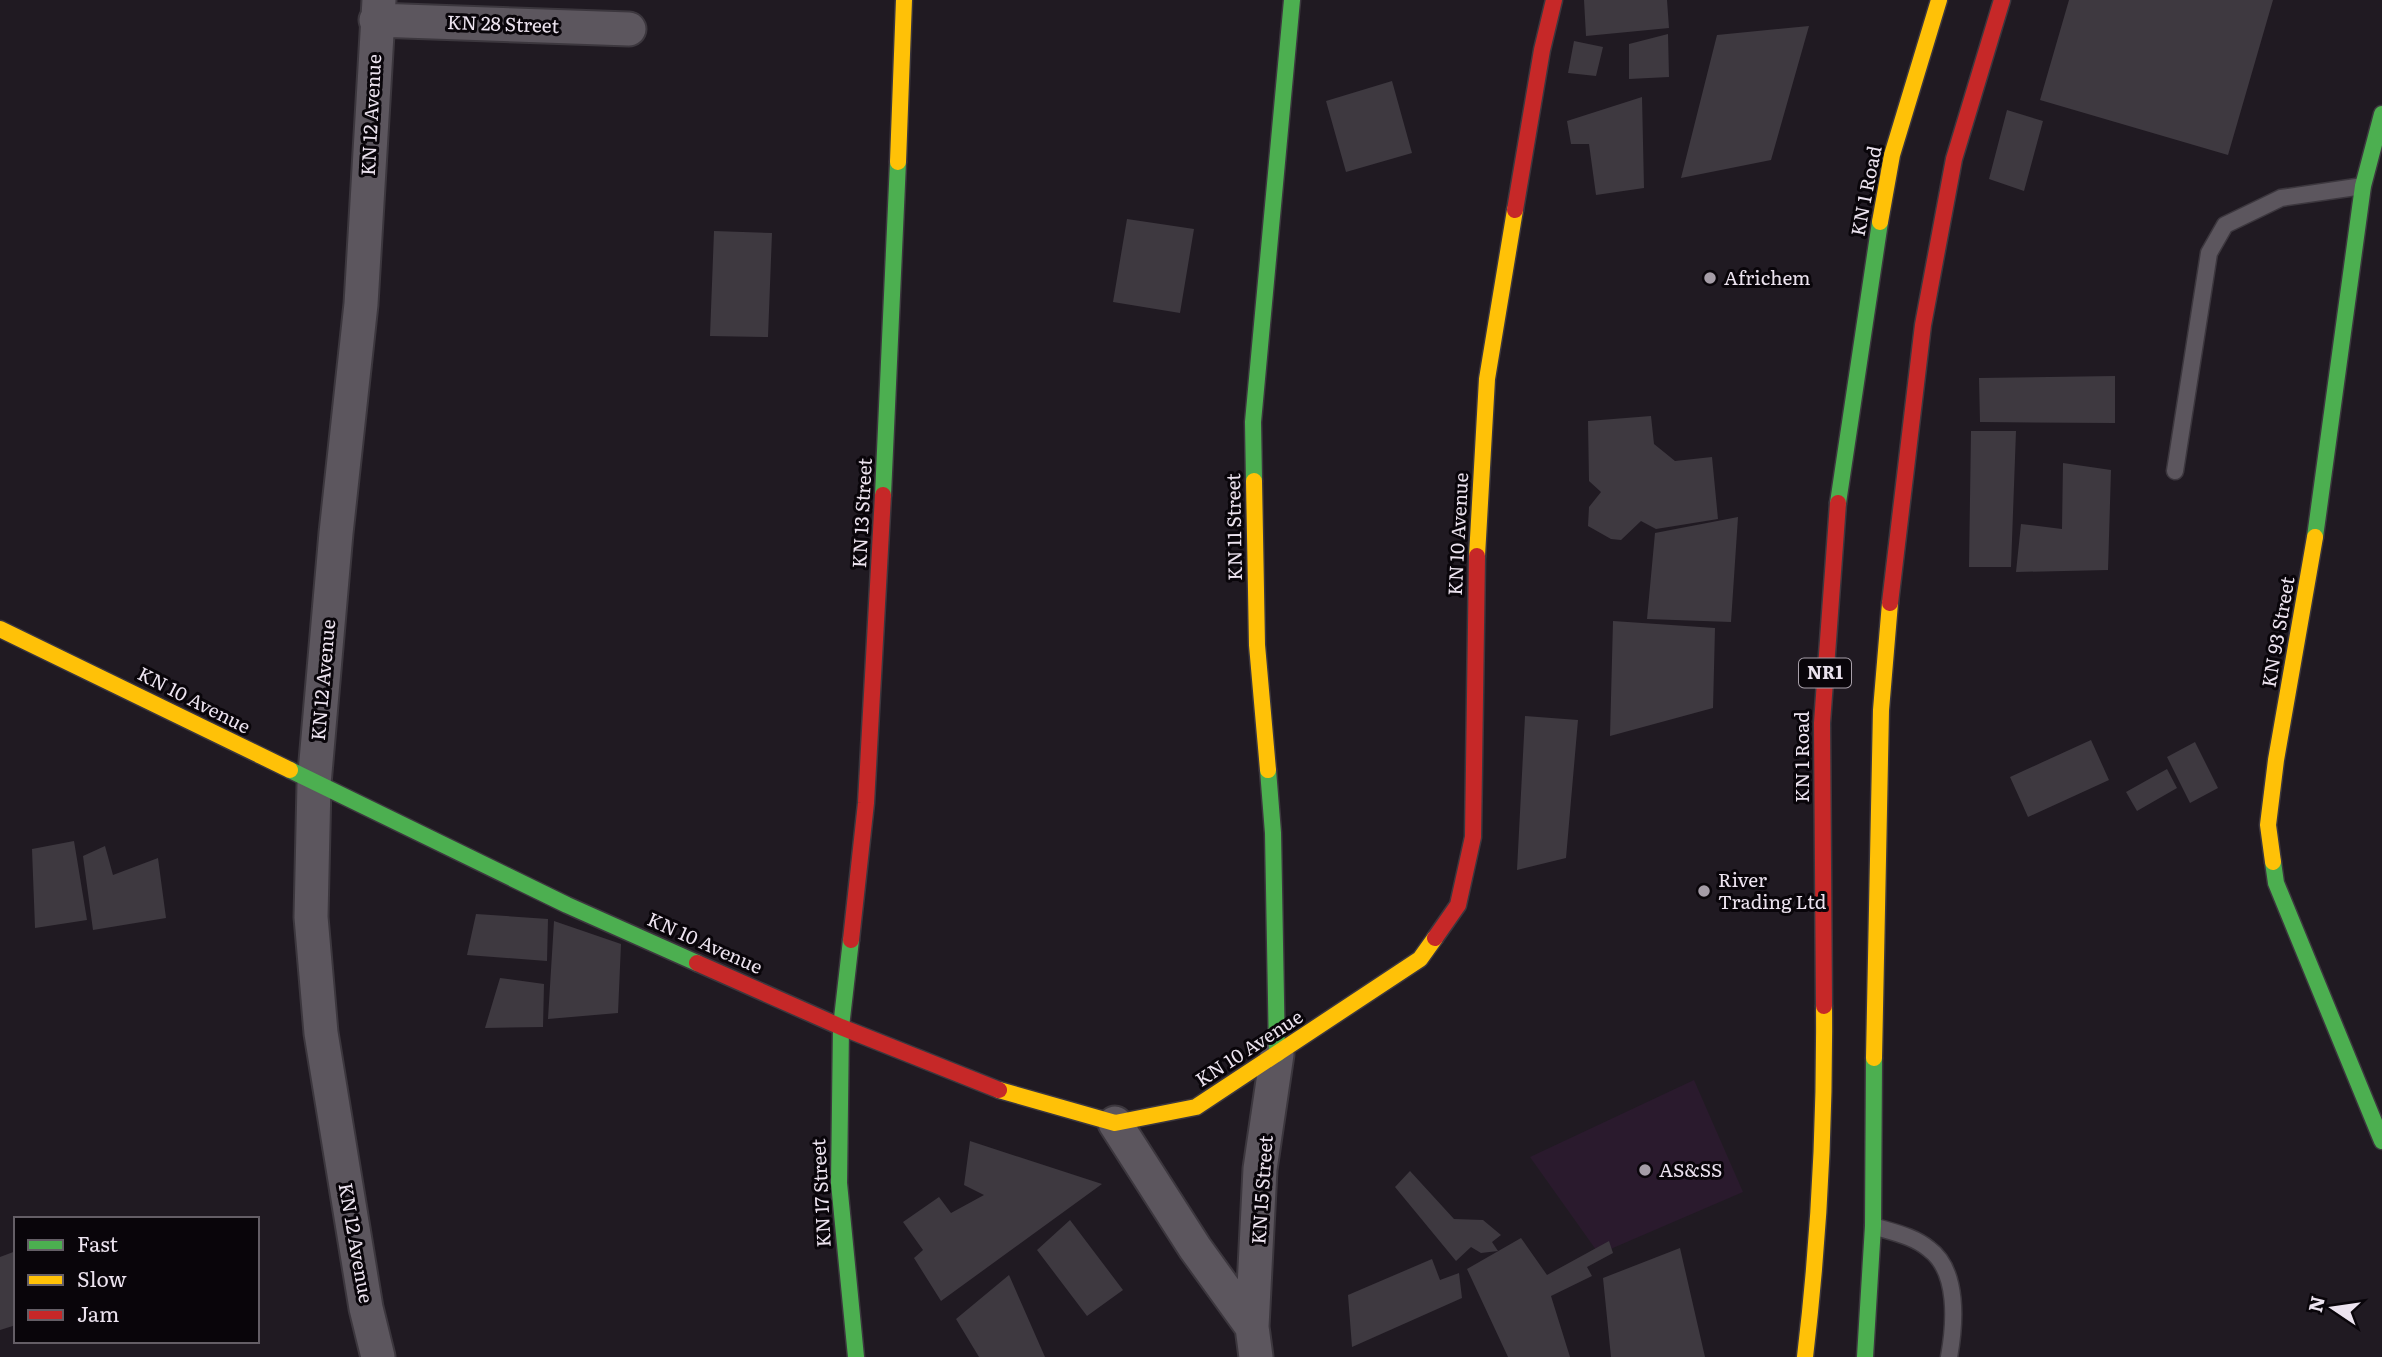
<svg xmlns="http://www.w3.org/2000/svg" width="2382" height="1357" font-family="Literata,serif">
	<style>
		.built { fill: #2a1a2d }
		.building { fill: #3e3940 }
		.lines { fill: none; stroke-linecap: round; stroke-linejoin: round }
		.lane-casing { stroke: #3c373e; stroke-width: 19 }
		.street-casing { stroke: #3c373e; stroke-width: 37 }
		.fast-casing { stroke: #3c373e; stroke-width: 19 }
		.slow-casing { stroke: #3c373e; stroke-width: 19 }
		.jam-casing { stroke: #3c373e; stroke-width: 19 }
		.lane { stroke: #5c565e; stroke-width: 16 }
		.street { stroke: #5c565e; stroke-width: 33 }
		.fast { stroke: #4caf50; stroke-width: 16 }
		.slow { stroke: #ffc107; stroke-width: 16 }
		.jam { stroke: #c62828; stroke-width: 16 }
		.poi-dot { fill: #a59da7; stroke: #09050a; stroke-width: 2.5 }
		.labels { text-anchor: middle; stroke-width: 6; stroke-linejoin: round; paint-order: stroke }
		.shield { fill: #09050a; stroke: #a8a0aa; stroke-width: 2 }
		.shield-label { font-size: 18px; font-weight: bold; fill: #ece3ef }
		.street-label { font-size: 19px; fill: #ece3ef; stroke: #09050a }
		.poi-label { font-size: 19px; fill: #ece3ef; stroke: #09050a; text-anchor: start }
	</style>
	<rect width="100%" height="100%" fill="#201a22"/>
	<path class="built" d="M1694,1080L1743,1192L1599,1254L1530,1157Z"/>
	<path class="building" d="M1584,0H1667L1669,28L1586,36Z
		M2069,0H2273L2228,155L2040,100Z
		M1809,26L1771,160L1681,178L1717,35Z
		M1668,34L1669,77L1629,79V44Z
		M1574,41L1603,47L1596,76L1568,73Z
		M1392,81L1412,153L1346,172L1326,101Z
		M1642,97L1644,188L1596,195L1589,144H1571L1567,121Z
		M2007,110L2043,121L2024,191L1989,179Z
		M1127,219L1194,229L1180,313L1113,302Z
		M714,231L772,233L768,337L710,336Z
		M2115,376V423L1980,422L1979,378Z
		M1651,416L1654,444L1675,461L1712,457L1718,519L1656,529L1641,521L1621,540L1611,539L1588,526L1589,507L1601,492L1589,481L1588,421Z
		M1971,431H2016L2011,567H1969Z
		M2063,463L2111,470L2108,570L2016,572L2021,524L2062,529Z
		M1738,517L1731,622L1647,619L1655,533Z
		M1613,621L1715,628L1713,708L1610,736Z
		M1525,716L1578,720L1566,858L1517,870Z
		M2091,740L2109,780L2028,817L2010,777Z
		M2195,742L2218,788L2190,803L2167,757Z
		M2167,769L2177,788L2137,811L2126,792Z
		M74,841L87,920L35,928L32,849Z
		M105,846L113,875L158,858L166,918L93,930L83,856Z
		M476,914L548,919L547,961L467,955Z
		M554,921L621,944L618,1013L548,1019Z
		M500,978L544,984L543,1027L485,1028Z
		M970,1141L1102,1184L941,1301L914,1258L923,1250L903,1222L939,1197L951,1213L984,1195L964,1185Z
		M1410,1171L1454,1219L1483,1220L1501,1235L1492,1242L1498,1251L1481,1253L1471,1247L1456,1261L1395,1187Z
		M1070,1220L1123,1290L1087,1316L1037,1250Z
		M1521,1238L1547,1275L1609,1241L1613,1253L1587,1267L1592,1276L1551,1296L1570,1357H1508L1467,1269Z
		M1680,1248L1705,1357H1611L1603,1278Z
		M16,1251V1325L0,1330V1257Z
		M1432,1259L1440,1280L1459,1273L1462,1298L1352,1347L1348,1295Z
		M1009,1275L1045,1357H979L956,1319Z"/>
	<g class="lines">
		<defs>
			<path id="lane" d="M2175,471L2209,253L2225,225L2281,198L2363,186
				M1873,1226C1892,1232 1914,1236 1929,1249C1959,1271 1955,1324 1949,1357"/>
			<path id="street" d="M376,20L629,29
				M1115,1123L1195,1248L1252,1327
				M378,1357L366,1308L321,1033L311,917L314,784L336,533L361,304L379,0
				M1256,1357L1252,1327L1260,1169L1277,1054"/>
			<path id="fast" d="M1254,481L1253,422L1292,0
				M883,495L898,162
				M1838,503L1880,222
				M2315,537L2363,186L2382,114
				M290,770L567,905L697,963
				M1268,770L1273,833L1277,1054
				M2273,862L2276,883L2382,1141
				M851,940L841,1027L839,1183L856,1357
				M1865,1357L1873,1226L1874,1058"/>
			<path id="slow" d="M898,162L904,0
				M1880,222L1892,155L1939,0
				M1254,481L1257,645L1268,770
				M1477,556L1487,379L1515,210
				M0,629L290,770
				M2273,862L2268,825L2276,760L2315,537
				M1874,1058L1881,710L1890,603
				M999,1090L1115,1123L1196,1107L1420,959L1435,938
				M1805,1357C1819,1240 1825,1123 1824,1006"/>
			<path id="jam" d="M1515,210L1542,50L1554,0
				M1890,603L1923,325L1954,159L2002,0
				M1435,938L1458,905L1473,837L1477,556
				M851,940L866,803L883,495
				M697,963L841,1027L999,1090
				M1824,1006L1822,723L1838,503"/>
		</defs>
		<use href="#lane" class="lane-casing"/>
		<use href="#street" class="street-casing"/>
		<use href="#fast" class="fast-casing"/>
		<use href="#slow" class="slow-casing"/>
		<use href="#jam" class="jam-casing"/>
		<use href="#lane" class="lane"/>
		<use href="#street" class="street"/>
		<use href="#fast" class="fast"/>
		<use href="#slow" class="slow"/>
		<use href="#jam" class="jam"/>
	</g>
	<g class="poi-dot">
		<circle cx="1710" cy="278" r="7"/>
		<circle cx="1704" cy="891" r="7"/>
		<circle cx="1645" cy="1170" r="7"/>
	</g>
	<g class="labels">
		<rect class="shield" x="1799" y="658.5" width="52" height="29" rx="5"/>
		<g class="shield-label">
			<text x="1825" y="679">NR1</text>
		</g>
		<g class="street-label">
			<text transform="translate(503 24) rotate(2)" y="7">KN 28 Street</text>
			<text transform="translate(371 115) rotate(-87)" y="7">KN 12 Avenue</text>
			<text transform="translate(1866 191) rotate(-79)" y="7">KN 1 Road</text>
			<text transform="translate(862 513) rotate(-87)" y="7">KN 13 Street</text>
			<text transform="translate(1234 527) rotate(-91)" y="7">KN 11 Street</text>
			<text transform="translate(1458 534) rotate(-87)" y="7">KN 10 Avenue</text>
			<text transform="translate(2278 632) rotate(-80)" y="7">KN 93 Street</text>
			<text transform="translate(323 680) rotate(-85)" y="7">KN 12 Avenue</text>
			<text transform="translate(194 700) rotate(27)" y="7">KN 10 Avenue</text>
			<text transform="translate(1802 757) rotate(-90)" y="7">KN 1 Road</text>
			<text transform="translate(705 943) rotate(24)" y="7">KN 10 Avenue</text>
			<text transform="translate(1249 1048) rotate(-33)" y="7">KN 10 Avenue</text>
			<text transform="translate(1262 1190) rotate(-86)" y="7">KN 15 Street</text>
			<text transform="translate(821 1193) rotate(-93)" y="7">KN 17 Street</text>
			<text transform="translate(356 1243) rotate(80)" y="7">KN 12 Avenue</text>
		</g>
		<g class="poi-label">
			<text x="1724" y="285">Africhem</text>
			<text x="1718" y="887">River<tspan x="1718" dy="22">Trading Ltd</tspan></text>
			<text x="1659" y="1177">AS&amp;SS</text>
		</g>
	</g>
	<rect x="14" y="1217" width="245" height="126" fill="#09050a" stroke="#645e66" stroke-width="2"/>
	<rect x="28" y="1240" width="35" height="10" fill="#4caf50" stroke="#645e66" stroke-width="2"/>
	<text x="77" y="1252" font-size="21" fill="#ece3ef">Fast</text>
	<rect x="28" y="1275" width="35" height="10" fill="#ffc107" stroke="#645e66" stroke-width="2"/>
	<text x="77" y="1287" font-size="21" fill="#ece3ef">Slow</text>
	<rect x="28" y="1310" width="35" height="10" fill="#c62828" stroke="#645e66" stroke-width="2"/>
	<text x="77" y="1322" font-size="21" fill="#ece3ef">Jam</text>
	<g transform="translate(2333 1308) rotate(283)" stroke="#09050a" stroke-width="5" paint-order="stroke">
	<path d="M0-5L12 26L0 18L-12 26Z" fill="#ece3ef"/>
	<text y="-10" font-size="19" font-weight="bold" text-anchor="middle" fill="#ece3ef">N</text>
	</g>
</svg>
